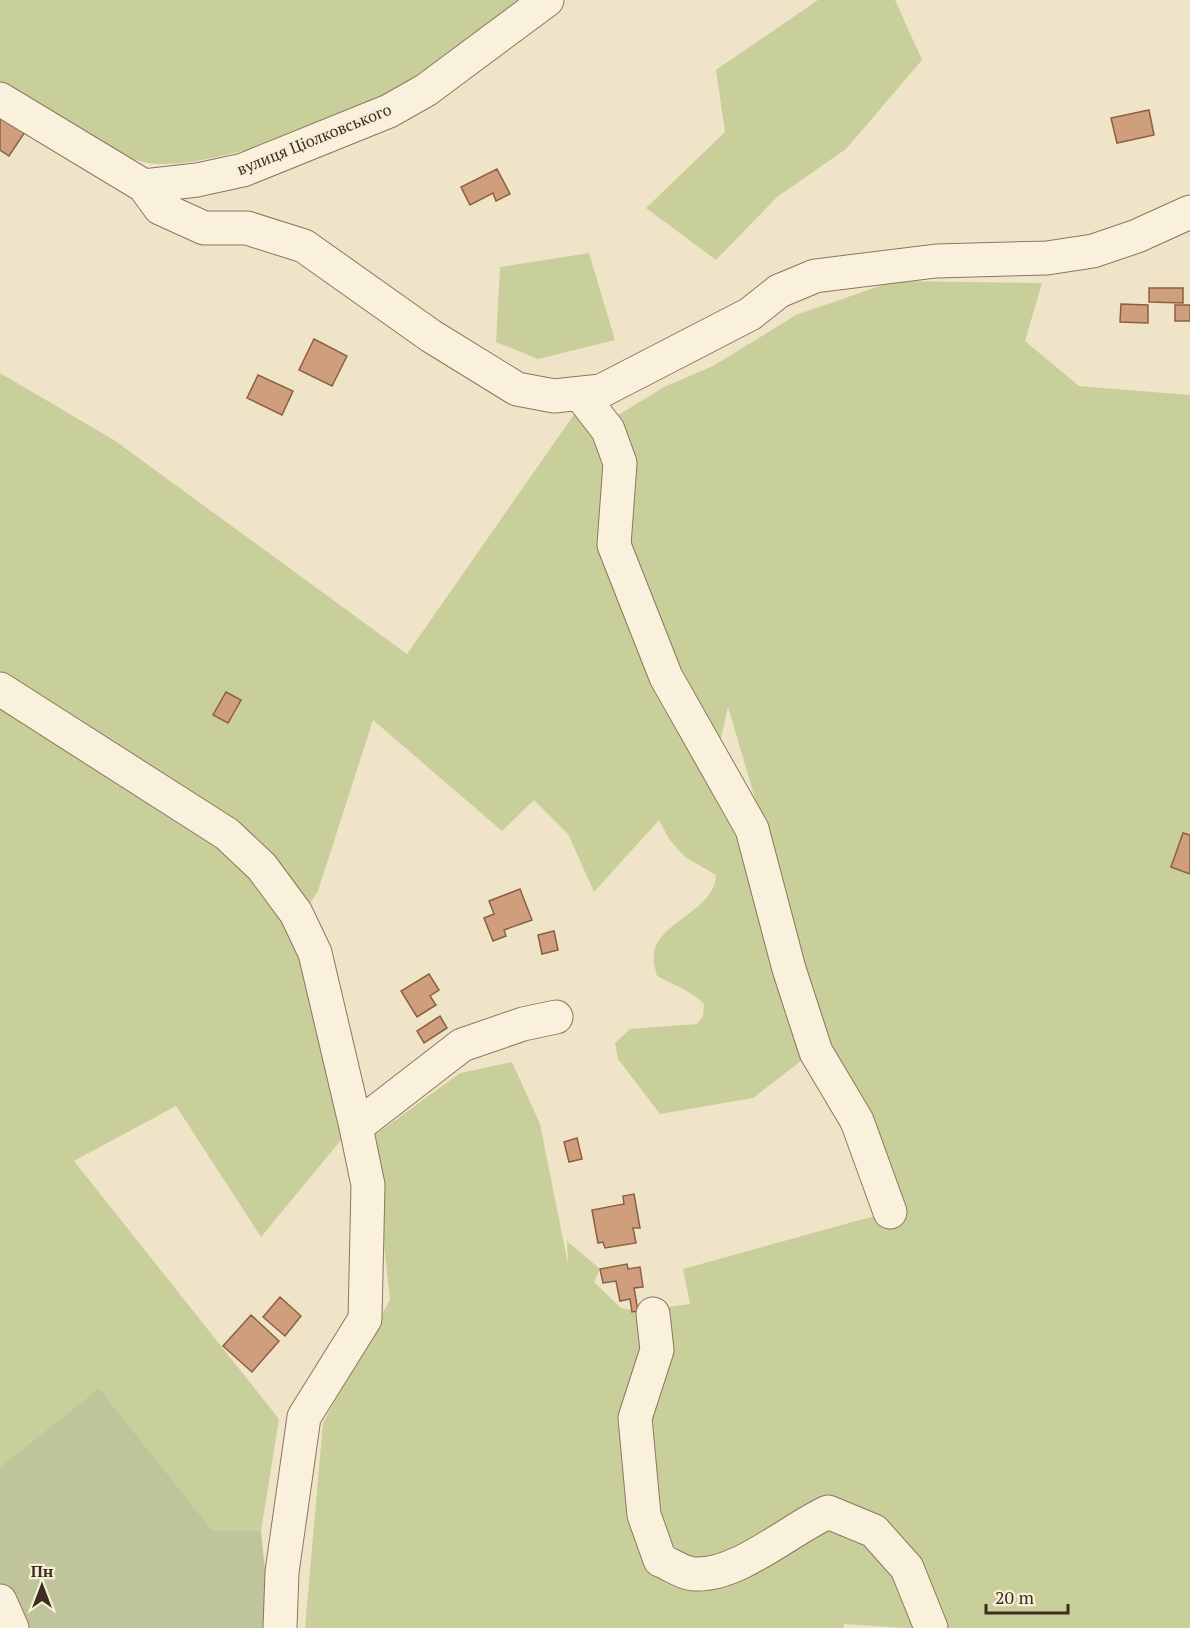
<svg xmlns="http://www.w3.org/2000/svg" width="1190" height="1628" font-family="'PT Serif',serif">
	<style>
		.green { fill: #c9cf9b }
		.cemetery { fill: #bfc49a }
		.building { fill: #cf9f7d; stroke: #8d5f41; stroke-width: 1.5 }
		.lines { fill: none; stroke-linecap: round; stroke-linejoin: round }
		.minor-casing { stroke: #8d765c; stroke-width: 35 }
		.minor { stroke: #faf1dc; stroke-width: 33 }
		.labels { text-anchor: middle; stroke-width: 4.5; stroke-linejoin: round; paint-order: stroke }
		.street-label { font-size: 16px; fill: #3d2e20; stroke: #f7eed8 }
	</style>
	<rect width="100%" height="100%" fill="#f0e4c8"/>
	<path class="green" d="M0,0H530C482,34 435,73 383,99C331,124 203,172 148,163C106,155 39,107 0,84Z
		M818,0H895L922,60L846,149L777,197L716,260L646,208L725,132L716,70Z
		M589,253L615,340L538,359L496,342L500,267Z
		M894,281L1042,283L1025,341L1079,386L1190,395V1628H904L844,1624L843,1628H305L323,1423L390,1300L372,1137L460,1073L512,1062L540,1124L568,1264L567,1241L600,1269L594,1282L621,1308L638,1311L690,1304L683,1269L878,1215L728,707L713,774L747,831L810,1054L753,1098L660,1114L618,1059L615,1043L630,1029L697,1024L703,1016L704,1004C692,991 673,985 657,976C656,970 652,960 654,953C659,921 715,911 716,875L685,857L669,839L659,820L594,892L568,834L534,800L502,831L373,720L318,891L292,930L307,965L341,1140L261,1237L176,1106L74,1161L279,1419L261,1531H213L99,1388L0,1467V373L114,440L407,654L575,413L620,414L664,387L713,366L796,315Z"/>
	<path class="cemetery" d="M99,1388L213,1531H261L271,1628H24L0,1586V1467Z"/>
	<path class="building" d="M1149,110L1154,135L1117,143L1111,118Z
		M0,116L25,132L9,156L0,150Z
		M497,169L510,194L496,201L493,193L470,205L461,187Z
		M1149,288H1183V303L1149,302Z
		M1121,304L1148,305V323L1120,322Z
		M1175,305H1190V321H1175Z
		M314,339L347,356L332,386L299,370Z
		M258,375L293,391L282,415L247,398Z
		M226,692L241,700L228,723L213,715Z
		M1183,833L1190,835V874L1171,867Z
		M520,889L532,920L504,930L506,936L493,941L484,918L494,914L489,901Z
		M554,931L558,950L542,954L538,935Z
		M429,974L439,990L430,996L436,1005L417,1017L401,991Z
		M440,1016L447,1028L424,1043L417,1031Z
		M577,1138L582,1159L569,1162L564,1142Z
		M634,1194L640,1228H633L636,1243L605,1248L603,1242L598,1243L592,1210L624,1204L623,1196Z
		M627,1264L628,1269L640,1267L643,1287L634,1288L638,1311L632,1312L630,1299L620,1301L616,1281L603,1283L600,1269Z
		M280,1297L301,1316L285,1336L263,1317Z
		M251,1315L279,1341L252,1372L223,1346Z"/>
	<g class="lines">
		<defs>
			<path id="minor" d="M0,99L144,186L197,180L243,170L389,111L426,90L547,0
				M144,186L160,208L204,228H247L304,246L431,336L517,389L554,396L601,391L750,314L779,291L815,276L936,261L1047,258L1093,251L1137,236L1190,212
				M580,394L608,430L620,463L614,545L666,677L752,829L789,969L816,1052L857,1121L890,1212
				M0,689L227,834L262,867L296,913L315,953L356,1127
				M653,1314L657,1350L635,1418L644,1515L660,1560C670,1564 684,1574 695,1574C738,1576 789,1530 828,1512L874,1531L907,1568L931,1628
				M0,1601L12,1628
				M280,1628L282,1572L304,1417L365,1319L368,1185L356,1127L462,1045L523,1024L556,1017"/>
		</defs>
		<use href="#minor" class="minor-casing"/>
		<use href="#minor" class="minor"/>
	</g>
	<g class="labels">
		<g class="street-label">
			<text transform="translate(314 139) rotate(-22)" y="6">вулиця Ціолковського</text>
		</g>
	</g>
	<g transform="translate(42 1586)" stroke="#f7eed8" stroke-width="4.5" paint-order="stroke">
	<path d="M0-4.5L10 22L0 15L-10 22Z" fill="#3d2e20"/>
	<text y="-9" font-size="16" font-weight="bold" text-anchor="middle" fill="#3d2e20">Пн</text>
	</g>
	<path d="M986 1604v9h82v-9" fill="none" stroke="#3d2e20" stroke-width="3"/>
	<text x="995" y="1604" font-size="18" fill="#3d2e20" stroke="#f7eed8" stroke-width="4.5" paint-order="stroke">20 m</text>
</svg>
